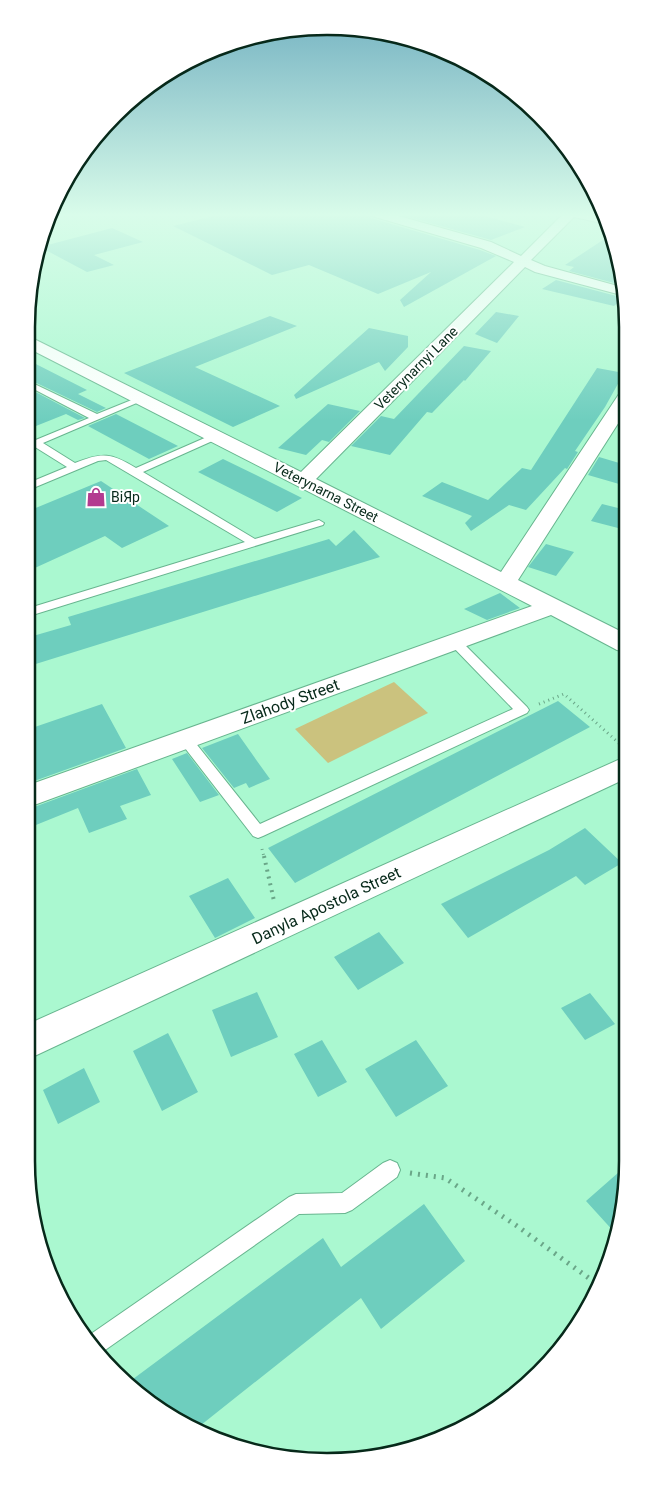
<svg xmlns="http://www.w3.org/2000/svg" width="654" height="1488" font-family="Roboto,sans-serif">
	<style>
		.green { fill: #cbc27e }
		.building { fill: #6ecebe }
		.lines { fill: none; stroke-linecap: round; stroke-linejoin: round }
		.lane-casing { stroke: #68b58f; stroke-width: 2 }
		.street-casing { stroke: #68b58f; stroke-width: 2 }
		.path-far2 { stroke: #6aa688; stroke-width: 3; stroke-dasharray: 1 4; stroke-linecap: butt }
		.path-far1 { stroke: #6aa688; stroke-width: 4; stroke-dasharray: 2 5; stroke-linecap: butt }
		.path { stroke: #6aa688; stroke-width: 5; stroke-dasharray: 2 6; stroke-linecap: butt }
		.lane { fill: #fff; fill-rule: evenodd }
		.street { fill: #fff; fill-rule: evenodd }
		.labels { text-anchor: middle; stroke-width: 4; stroke-linejoin: round; paint-order: stroke }
		.far-street-label { font-size: 14px; fill: #07291a; stroke: #fff }
		.far-poi-label { font-size: 14px; fill: #07291a; stroke: #fff; text-anchor: start }
		.street-label { font-size: 16px; fill: #07291a; stroke: #fff }
		.rim { fill: none; stroke: #07291a; stroke-width: 2.5 }
	</style>
	<rect width="100%" height="100%" fill="#aaf8d0"/>
	<path class="green" d="M394,682L428,713L328,763L295,729Z"/>
	<path class="building" d="M226,213H368L371,218L480,250L496,256L404,307L400,300L431,272L378,294L309,265L272,275L173,226Z
		M394,213H474L525,227L491,240Z
		M112,228L143,242L94,255L114,265L87,272L40,247Z
		M609,236L625,286L569,271L574,267L565,265Z
		M556,280L624,298L614,306L542,289Z
		M496,312L519,316L497,343L475,334Z
		M270,316L297,326L195,367L280,406L233,427L124,373Z
		M369,328L408,336V347L385,371L379,362L296,399L294,395Z
		M464,346L491,351L465,381L464,380L432,413L427,412L390,455L351,446L381,416L394,419Z
		M26,359L87,390L78,394L106,408L97,412L26,378Z
		M597,368L624,373L605,407L575,451L578,452L567,469L565,468L526,510L509,505L471,531L465,523L472,516L422,496L442,482L488,500L522,468L531,470Z
		M26,387L85,418L78,420L66,414L26,430Z
		M328,404L360,411L329,442L322,440L306,455L278,448Z
		M116,414L178,446L149,459L88,426Z
		M599,457L626,465V486L588,475Z
		M223,459L256,475L302,498L277,512L198,472Z
		M101,481L169,526L122,548L105,536L26,572V512Z
		M602,504L626,510V516L618,528L591,521Z
		M354,530L380,557L26,667V638L71,625L68,617L329,539L336,546Z
		M546,544L574,552L556,576L528,567Z
		M500,593L520,608L487,620L464,609Z
		M558,701L590,727L295,883L268,848Z
		M102,704L126,748L26,784V730Z
		M238,734L257,761L270,779L249,788L246,783L234,788L202,748Z
		M187,753L219,795L200,802L172,759Z
		M137,769L151,795L120,806L127,819L89,833L78,808L26,829V810Z
		M585,828L622,863L585,885L576,876L468,938L441,904L549,850Z
		M228,878L255,918L215,938L189,896Z
		M379,932L404,963L358,990L334,957Z
		M257,992L278,1037L231,1057L212,1010Z
		M590,993L615,1024L585,1040L561,1008Z
		M168,1033L198,1092L162,1111L133,1051Z
		M322,1040L347,1082L318,1097L294,1054Z
		M416,1040L448,1086L396,1117L365,1069Z
		M84,1068L100,1102L58,1124L43,1090Z
		M627,1165L619,1212L616,1234L586,1201Z
		M424,1204L465,1261L381,1329L361,1298L196,1429L177,1422L129,1382L323,1238L341,1267Z"/>
	<g class="lines">
		<defs>
			<path id="lane" d="M26,380L97,414L139,397L146,399L43,443L75,463C103,452 111,453 136,468L216,433L221,436L219,438L143,472L255,539L319,520L324,523L323,525L26,617V609L245,542L106,460L98,461L26,491V484L67,467L35,447L26,450V444L89,418L26,385Z
				M455,638L459,639L527,707L529,710L527,713L263,836L258,838L253,836L178,739L180,736H190L260,824L513,709L451,645L449,642L451,639Z
				M390,1160L397,1163L400,1170L397,1177L352,1210L345,1213L299,1214L98,1355L88,1336L289,1197L296,1194L342,1193L383,1163Z"/>
			<path id="street" d="M370,213H388L491,242L521,256L564,213H588L603,216L606,224L574,217L531,260L545,266L625,288V296L535,272L525,267L316,479L501,572L619,394L625,393L626,411L518,580L626,634V652L617,650L551,615L26,808V786L532,606L26,347V336L32,338L301,472L514,262L481,248L372,216Z
				M627,756V778L26,1060V1025Z"/>
		</defs>
		<use href="#lane" class="lane-casing"/>
		<use href="#street" class="street-casing"/>
		<path class="path-far2" d="M539,704L564,694L621,745
			M262,849L264,857"/>
		<path class="path-far1" d="M264,856L274,901"/>
		<path class="path" d="M410,1173L445,1178L517,1226L597,1284"/>
		<use href="#lane" class="lane"/>
		<use href="#street" class="street"/>
	</g>
	<linearGradient id="sky" x2="0" y2="1"><stop stop-color="#70afc0"/><stop offset="0.51" stop-color="#d9fcea"/><stop offset="1" stop-color="#d9fcea" stop-opacity="0"/></linearGradient>
	<rect width="654" height="421" fill="url(#sky)"/>
	<defs>
		<symbol id="shop-bare" viewBox="-9 -9 18 18"><path d="M-5-2.5h2.3a2.7 3.5 0 0 1 5.4 0H5L5.5 6h-11ZM-1.5-2.5h3a1.5 2.3 0 0 0-3 0Z" fill="#b33b90" stroke="#fff" stroke-width="2.5" paint-order="stroke"/></symbol>
	</defs>
	<g fill-rule="evenodd">
		<use href="#shop-bare" x="82" y="483" width="28" height="28"/>
	</g>
	<g class="labels">
		<g class="far-street-label">
			<text transform="translate(416 368) rotate(-45)" y="5">Veterynarnyi Lane</text>
			<text transform="translate(326 492) rotate(27)" y="5">Veterynarna Street</text>
		</g>
		<g class="far-poi-label">
			<text x="111" y="502">ВіЯр</text>
		</g>
		<g class="street-label">
			<text transform="translate(290 701) rotate(-20)" y="6">Zlahody Street</text>
			<text transform="translate(326 905) rotate(-25)" y="6">Danyla Apostola Street</text>
		</g>
	</g>
	<path d="M0 0H654V1488H0ZM327 35H327A292 292 0 0 1 619 327V1161A292 292 0 0 1 327 1453H327A292 292 0 0 1 35 1161V327A292 292 0 0 1 327 35Z" fill="#fff" fill-rule="evenodd"/>
	<path class="rim" d="M327 35H327A292 292 0 0 1 619 327V1161A292 292 0 0 1 327 1453H327A292 292 0 0 1 35 1161V327A292 292 0 0 1 327 35Z"/>
</svg>
